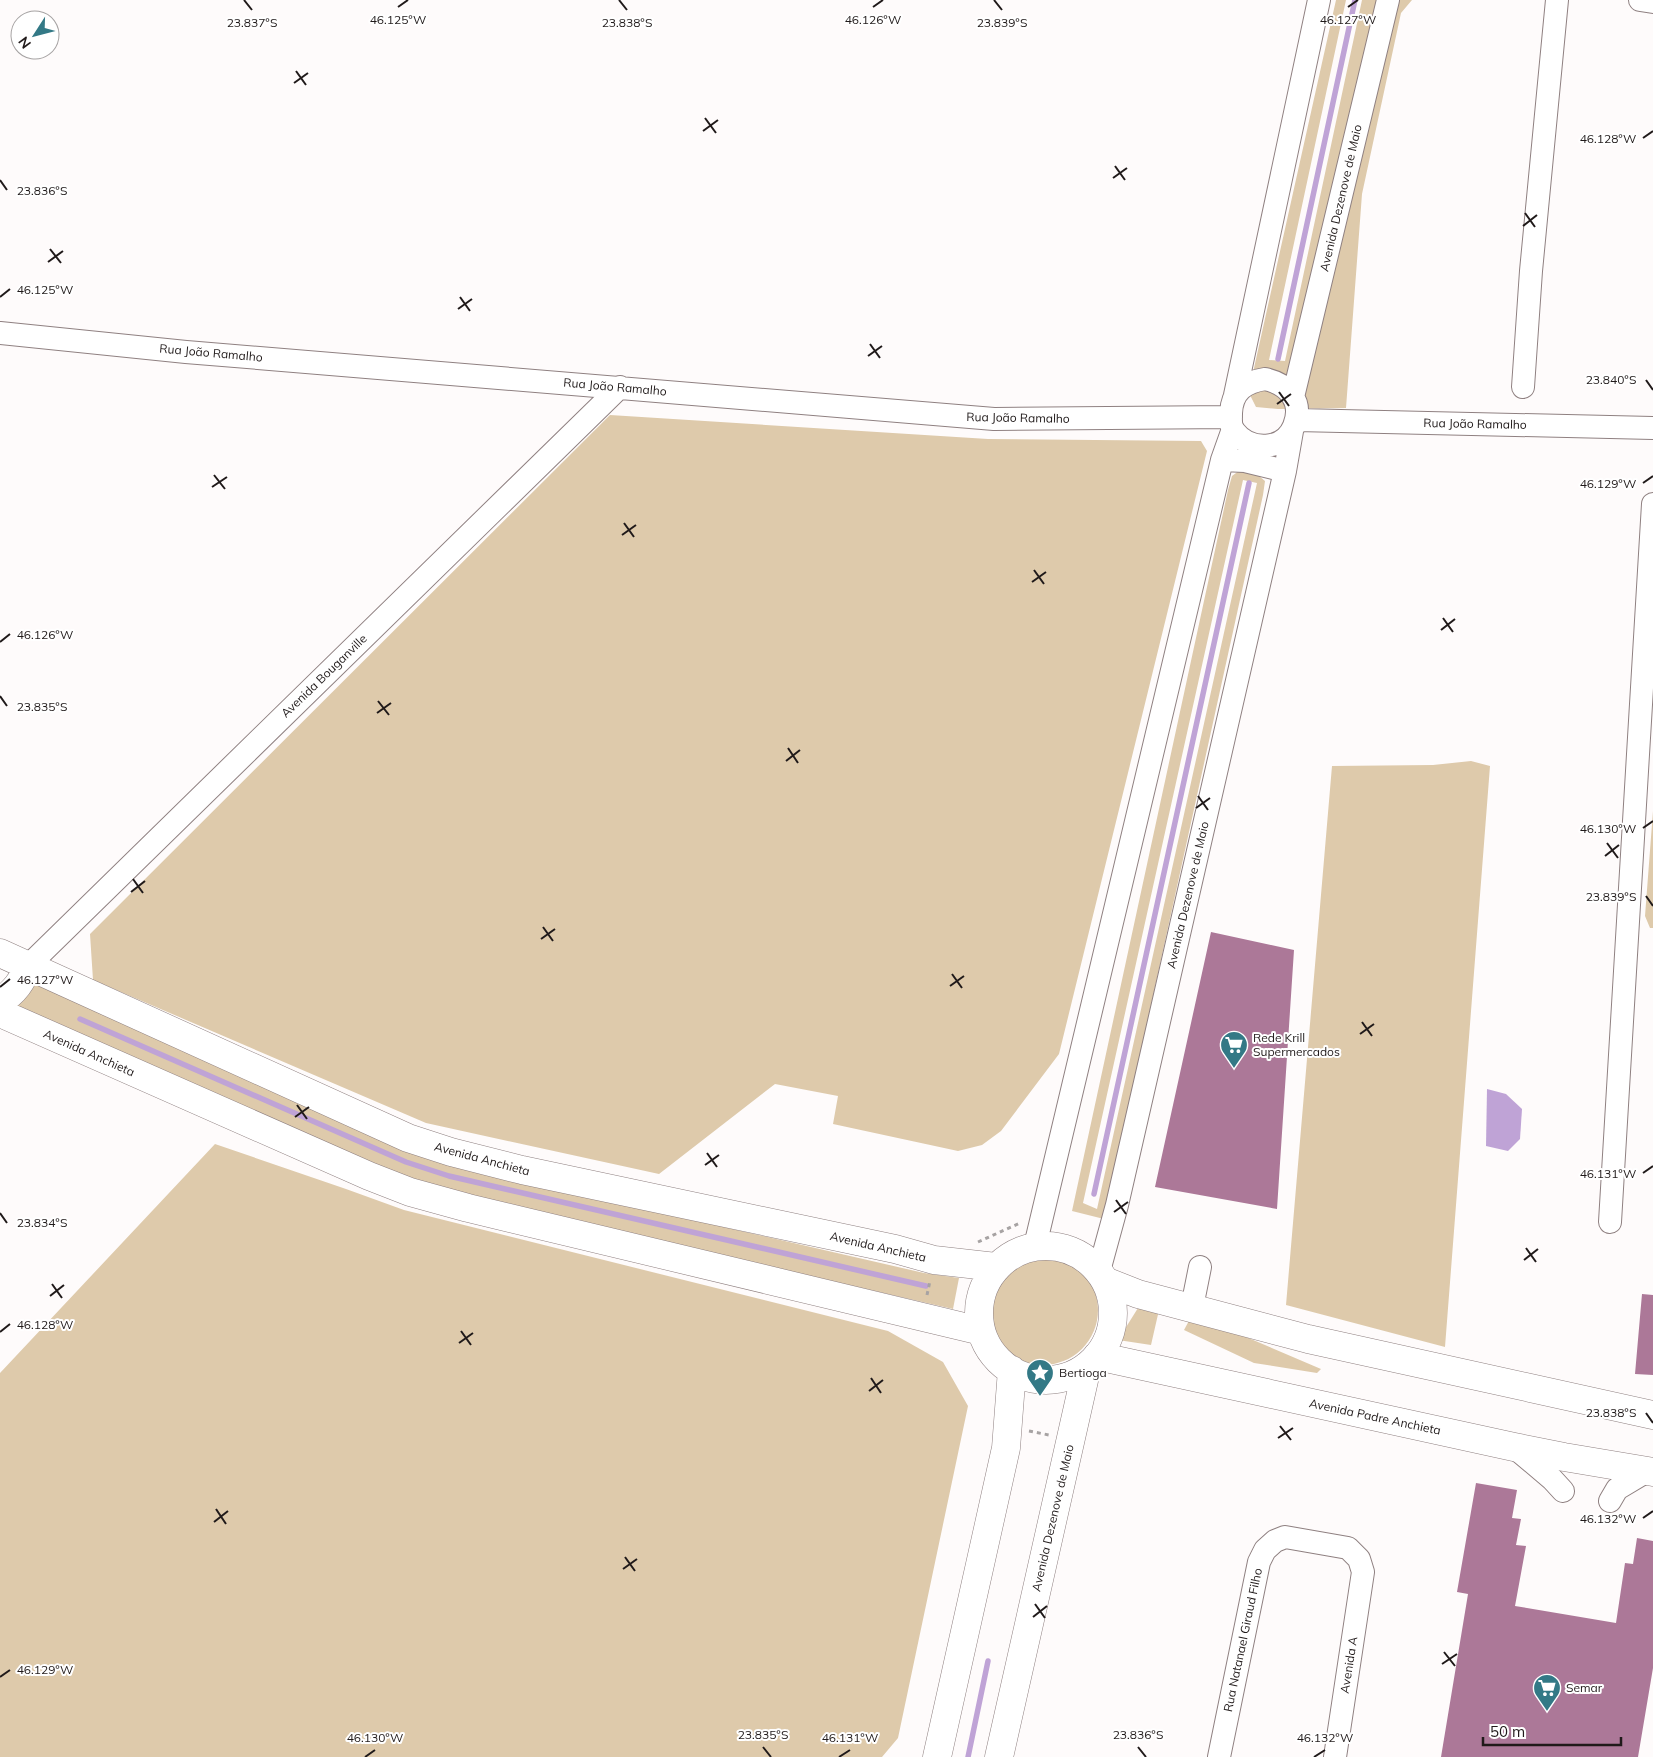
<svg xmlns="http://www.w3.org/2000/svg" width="1653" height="1757" font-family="Mulish,sans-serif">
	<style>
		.green { fill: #decaab; fill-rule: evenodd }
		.water { fill: #bfa3d6 }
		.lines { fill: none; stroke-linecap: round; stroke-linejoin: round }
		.stream { stroke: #bfa3d6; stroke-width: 5.5 }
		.building { fill: #ac7898 }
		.minor-casing { stroke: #8f8081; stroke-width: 24 }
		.major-casing { stroke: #8f8081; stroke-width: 29 }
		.path { stroke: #a7a3a3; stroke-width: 3; stroke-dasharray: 4 4; stroke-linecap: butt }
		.minor { stroke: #fff; stroke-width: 22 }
		.major { stroke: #fff; stroke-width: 28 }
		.ticks { fill: none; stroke: #201a1a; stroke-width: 2 }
		.labels { text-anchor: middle; stroke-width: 4; stroke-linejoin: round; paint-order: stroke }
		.street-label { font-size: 12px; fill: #201a1a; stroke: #fff }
		.poi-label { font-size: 12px; fill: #201a1a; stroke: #fff; text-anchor: start }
		.ticks-label { font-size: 12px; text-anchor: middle; fill: #201a1a; stroke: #fff; stroke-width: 4; stroke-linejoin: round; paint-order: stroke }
	</style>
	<rect width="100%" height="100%" fill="#fefbfb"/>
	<path class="green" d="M1336,0H1346L1269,360L1285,361L1362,0H1412L1401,13L1362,194L1346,408L1278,409L1256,407L1251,397L1252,377Z
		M610,415L988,439L1201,441L1207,451L1059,1054L1001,1131L982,1145L958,1151L833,1124L838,1096L775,1084L659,1174L426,1123L93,980L90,934Z
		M1240,470L1259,476L1265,481L1263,495L1104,1219L1072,1211L1228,490L1232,476ZM1243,480L1257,483L1097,1209L1083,1203Z
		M1471,761L1490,766L1445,1347L1286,1305L1332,766L1433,765Z
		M1653,811V928H1650L1645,916Z
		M28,979L463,1167L924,1273L959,1278L953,1309L465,1197L413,1181L12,1004Z
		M215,1144L346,1189L404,1210L888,1331L943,1362L968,1406L898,1738L882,1757H0V1373Z
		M988 1310a55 55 0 1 1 110 0a55 55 0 1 1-110 0Z
		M1138,1308L1159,1310L1151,1345L1118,1340Z
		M1191,1317L1232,1331L1321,1369L1317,1373L1254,1363L1184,1330Z"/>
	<path class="water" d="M1487,1089L1506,1094L1522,1109L1520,1139L1508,1151L1486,1146Z"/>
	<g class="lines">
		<path class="stream" d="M1278,359L1355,0
			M80,1019L406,1162L449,1176L926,1286
			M1094,1194L1249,483
			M968,1757L988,1661"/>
	</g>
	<path class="building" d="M1211,932L1294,950L1277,1209L1155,1187Z
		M1642,1294L1653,1295V1375L1635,1374Z
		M1476,1483L1517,1490L1512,1518L1521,1519L1516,1545L1526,1546L1515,1606L1616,1623L1625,1563L1633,1564L1637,1538L1653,1541V1668L1638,1757H1441L1468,1594L1457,1592Z"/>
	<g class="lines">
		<defs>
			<path id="minor" d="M1640,0L1653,2
				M0,333L186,352L994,419L1231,417
				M1265,379C1288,384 1304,401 1294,426C1284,451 1250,452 1234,431C1230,426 1231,419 1231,413C1232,391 1245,382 1265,379Z
				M1523,387L1531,271L1557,0
				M1235,395L1319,0
				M1293,397L1388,0
				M1297,420L1653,428
				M1222,460L1245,461L1285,471
				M29,965L620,387
				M1610,1222L1653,504
				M1035,1246L1222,460L1233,429
				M1099,1271L1117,1205L1285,471L1292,431
				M1192,1307L1200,1267
				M1514,1447L1552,1479L1563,1491
				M1610,1501L1617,1489L1647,1471
				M1219,1757L1259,1562L1265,1550L1275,1541L1285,1537L1348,1548L1359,1559L1363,1572L1335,1757"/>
			<path id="major" d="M0,953L408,1138L451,1152L522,1170L895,1249L934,1260L996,1267
				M0,1001C15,992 22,981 29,965
				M0,1013L369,1176L410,1192L468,1208L981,1331
				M979 1313a67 67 0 1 1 134 0a67 67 0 1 1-134 0Z
				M1105,1281L1138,1294L1308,1339L1653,1415
				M1097,1356L1514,1447L1564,1457L1653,1472
				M937,1757L1006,1448L1012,1370
				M999,1757L1087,1367"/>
		</defs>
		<use href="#minor" class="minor-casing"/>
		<use href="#major" class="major-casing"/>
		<path class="path" d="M978,1242L1020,1223
			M927,1295L930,1281
			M977,1352L990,1369
			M1029,1431L1049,1435"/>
		<use href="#minor" class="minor"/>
		<use href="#major" class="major"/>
	</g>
	<path class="ticks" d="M244,0L252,10M619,0L627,10M994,0L1002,10M398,7L408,0M873,7L883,0M1348,7L1358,0M296,71L306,85M294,83L308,73M705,118L716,133M703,131L718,120M1643,138L1653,131M1115,166L1125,180M1113,178L1127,168M0,180L7,190M1525,213L1535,227M1523,226L1537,215M50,249L61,263M48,262L63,251M0,297L10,289M460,297L470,311M458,309L472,299M870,344L880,358M868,356L882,346M1646,380L1653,390M1279,392L1289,406M1277,404L1291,394M214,475L225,489M1643,483L1653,476M212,487L227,477M624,523L634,537M622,535L636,525M1034,570L1044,584M1032,582L1046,572M1443,618L1453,632M1441,630L1455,619M0,642L10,634M0,696L7,706M378,701L389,715M377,713L391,703M788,748L798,763M786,761L800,750M1198,796L1208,810M1196,808L1210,798M1643,828L1653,821M1607,843L1618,858M1605,856L1619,845M133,879L143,893M131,892L145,881M1646,896L1653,906M543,927L553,941M541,939L555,929M952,974L962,988M950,986L964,976M0,987L10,979M1362,1022L1372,1036M1360,1034L1374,1024M297,1105L307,1119M295,1117L309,1107M707,1153L717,1167M705,1165L719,1155M1643,1173L1653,1166M1116,1200L1126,1214M1114,1212L1128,1202M0,1213L7,1223M1526,1248L1536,1262M1524,1260L1538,1249M52,1284L62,1298M50,1296L64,1285M461,1331L471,1345M0,1332L10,1324M459,1343L473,1333M871,1378L881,1393M869,1391L883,1380M1646,1413L1653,1423M1280,1426L1291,1440M1278,1438L1293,1428M216,1509L226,1524M1643,1518L1653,1511M214,1522L228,1511M625,1557L635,1571M623,1569L637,1559M1035,1604L1045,1618M1033,1617L1047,1606M1444,1652L1455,1666M1442,1664L1457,1654M0,1677L10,1670M763,1747L771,1757M1138,1747L1146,1757M365,1757L375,1750M839,1757L850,1750M1314,1757L1325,1750"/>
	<defs>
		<symbol id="supermarket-pin" viewBox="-11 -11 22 30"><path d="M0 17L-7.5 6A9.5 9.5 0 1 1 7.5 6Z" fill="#337986" stroke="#fff"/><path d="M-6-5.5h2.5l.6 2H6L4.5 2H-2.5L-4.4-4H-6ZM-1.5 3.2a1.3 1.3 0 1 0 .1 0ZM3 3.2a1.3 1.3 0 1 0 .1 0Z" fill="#fff"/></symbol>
		<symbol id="sight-pin" viewBox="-11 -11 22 30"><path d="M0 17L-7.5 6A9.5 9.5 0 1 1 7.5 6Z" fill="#337986" stroke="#fff"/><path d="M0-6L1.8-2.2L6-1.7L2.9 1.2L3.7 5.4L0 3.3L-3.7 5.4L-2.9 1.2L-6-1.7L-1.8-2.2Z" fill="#fff"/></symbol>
	</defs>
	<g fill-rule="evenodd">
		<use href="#supermarket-pin" x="1218" y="1029" width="32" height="43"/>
		<use href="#sight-pin" x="1024" y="1357" width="32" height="43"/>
		<use href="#supermarket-pin" x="1531" y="1672" width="32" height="43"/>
	</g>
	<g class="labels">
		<g class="street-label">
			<text transform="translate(1341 198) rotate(-77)" y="4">Avenida Dezenove de Maio</text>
			<text transform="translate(211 353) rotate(5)" y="4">Rua João Ramalho</text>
			<text transform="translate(615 387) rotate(5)" y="4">Rua João Ramalho</text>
			<text transform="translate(1018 418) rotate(1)" y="4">Rua João Ramalho</text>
			<text transform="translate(1475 424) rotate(1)" y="4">Rua João Ramalho</text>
			<text transform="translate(324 676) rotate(-44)" y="4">Avenida Bouganville</text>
			<text transform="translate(1188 895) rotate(-77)" y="4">Avenida Dezenove de Maio</text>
			<text transform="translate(89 1053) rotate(24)" y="4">Avenida Anchieta</text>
			<text transform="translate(482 1159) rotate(15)" y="4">Avenida Anchieta</text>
			<text transform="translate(878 1247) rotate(13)" y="4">Avenida Anchieta</text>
			<text transform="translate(1375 1417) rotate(12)" y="4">Avenida Padre Anchieta</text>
			<text transform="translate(1053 1518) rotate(-77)" y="4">Avenida Dezenove de Maio</text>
			<text transform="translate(1243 1640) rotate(-78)" y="4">Rua Natanael Giraud Filho</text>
			<text transform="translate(1349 1665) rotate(-81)" y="4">Avenida A</text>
		</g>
		<g class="poi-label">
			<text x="1253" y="1042">Rede Krill<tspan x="1253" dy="14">Supermercados</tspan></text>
			<text x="1059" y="1377">Bertioga</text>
			<text x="1566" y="1692">Semar</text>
		</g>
	</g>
	<g class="ticks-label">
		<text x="398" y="24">46.125°W</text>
		<text x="873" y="24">46.126°W</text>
		<text x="1348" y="24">46.127°W</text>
		<text x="252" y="27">23.837°S</text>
		<text x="627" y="27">23.838°S</text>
		<text x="1002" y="27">23.839°S</text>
		<text x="1608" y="143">46.128°W</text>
		<text x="42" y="195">23.836°S</text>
		<text x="45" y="294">46.125°W</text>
		<text x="1611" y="384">23.840°S</text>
		<text x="1608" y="488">46.129°W</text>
		<text x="45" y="639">46.126°W</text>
		<text x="42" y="711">23.835°S</text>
		<text x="1608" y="833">46.130°W</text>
		<text x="1611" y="901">23.839°S</text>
		<text x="45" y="984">46.127°W</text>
		<text x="1608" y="1178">46.131°W</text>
		<text x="42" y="1227">23.834°S</text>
		<text x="45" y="1329">46.128°W</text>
		<text x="1611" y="1417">23.838°S</text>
		<text x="1608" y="1523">46.132°W</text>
		<text x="45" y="1674">46.129°W</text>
		<text x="763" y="1739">23.835°S</text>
		<text x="1138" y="1739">23.836°S</text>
		<text x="375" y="1742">46.130°W</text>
		<text x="850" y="1742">46.131°W</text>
		<text x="1325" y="1742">46.132°W</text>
	</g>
	<g transform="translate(35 35) rotate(234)"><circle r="24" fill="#ffffff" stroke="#a6a3a3"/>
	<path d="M0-4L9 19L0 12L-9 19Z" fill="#337986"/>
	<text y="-8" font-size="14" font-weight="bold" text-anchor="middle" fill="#201a1a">N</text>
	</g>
	<path d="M1483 1737v8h138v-8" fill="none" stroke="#201a1a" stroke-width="2.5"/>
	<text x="1490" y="1737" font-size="15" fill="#201a1a" stroke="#ffffff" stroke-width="4" paint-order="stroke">50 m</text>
</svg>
